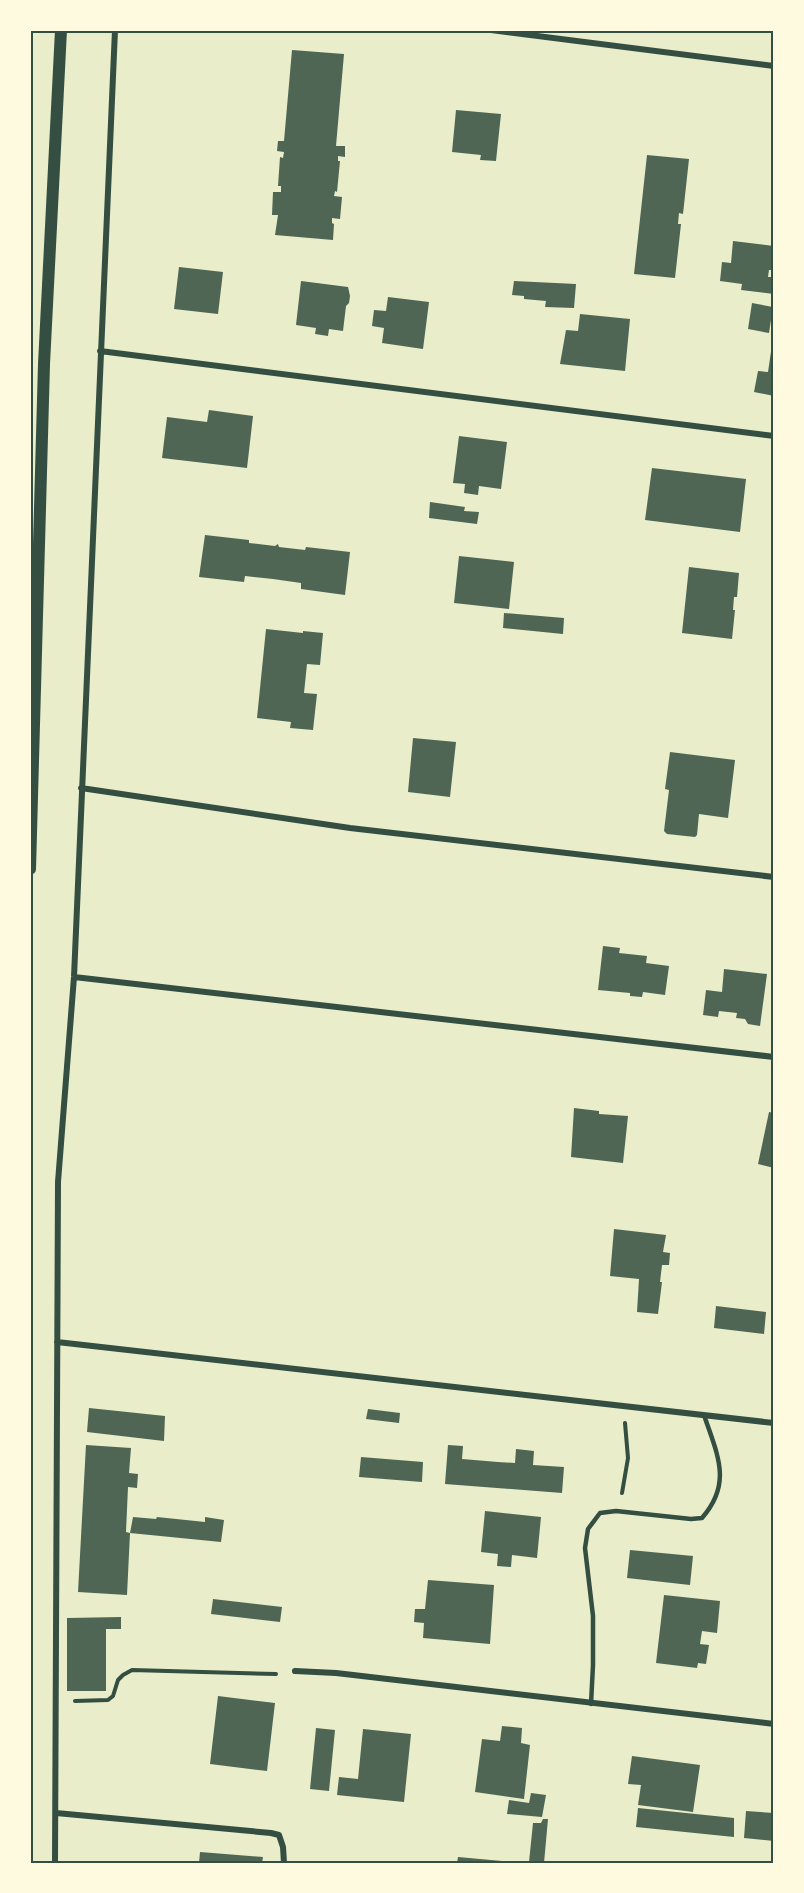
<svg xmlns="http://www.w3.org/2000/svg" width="804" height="1893" font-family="'Playfair Display',serif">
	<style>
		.building { fill: #4f6655 }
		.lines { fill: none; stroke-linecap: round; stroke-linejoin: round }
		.path { stroke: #344e41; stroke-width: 4 }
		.service { stroke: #344e41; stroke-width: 4.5 }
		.minor { stroke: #344e41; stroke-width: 6 }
		.secondary { stroke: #344e41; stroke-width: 12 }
		.neatline { fill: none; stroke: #344e41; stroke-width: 2 }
	</style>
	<rect width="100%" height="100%" fill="#e9edc9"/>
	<path class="building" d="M292,50L344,54L336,146H345V157L338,156V161H340L337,192L335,191L334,196L342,197L340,219L332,218V223L334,224L333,240L275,235L278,215H272L273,192H281V186H278L280,157L283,158L284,152L277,151L278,141H284Z
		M456,110L501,114L496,161L480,160L481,155L452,152Z
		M647,155L689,159L683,214L679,213L678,224H681L675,278L634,274Z
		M733,241L774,246V270H769L768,277H774V294L741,290L742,284L720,281L722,262L731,263Z
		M179,267L223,272L218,314L174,309Z
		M301,281L348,287L350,296L349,303L346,306L343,331L329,329L328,336L315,334L316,328L296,325Z
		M514,281L576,284L574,308L545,307L546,301L524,299V296L512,295Z
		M388,297L429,302L423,349L382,343L384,328L372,326L374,310L386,311Z
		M752,303L773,307L769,333L748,329Z
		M580,314L630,319L625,371L560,364L566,330L578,331Z
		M773,338H774V396L754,392L758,371L768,372Z
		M209,410L253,416L247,468L162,458L167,417L207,422Z
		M459,436L507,442L501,489L479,486L478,495L464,493L465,484L453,483Z
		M652,468L746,479L740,532L645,520Z
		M430,502L465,507L464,511L479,512L477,524L429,518Z
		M205,535L249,540V543L275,546L278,544L279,547L305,550L306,547L350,552L345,595L301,589V583L273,579L245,576L244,582L199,577Z
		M459,556L514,562L509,609L454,603Z
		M689,567L739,573L737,597H734L733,610H735L732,639L682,633Z
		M504,613L564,618L563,634L503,628Z
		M266,629L303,633V631L323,633L320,665L307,664L304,693L317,694L313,730L290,728L291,722L257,718Z
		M413,738L456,742L450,797L408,792Z
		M670,752L735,760L728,818L699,814L697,835L695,837L667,834L664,831L669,790L665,789Z
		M603,946L620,948L619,953L647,956L646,963L669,966L665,995L643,992L642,997L630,996V993L598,990Z
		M724,969L767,974L760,1026L748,1024L745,1019L736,1018L737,1013L719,1011L718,1017L703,1015L706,990L722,992Z
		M574,1108L599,1111V1114L628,1116L623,1163L571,1157Z
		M769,1112L774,1113V1168L758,1164Z
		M614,1229L666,1235L663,1252L670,1253L669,1265H662L660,1282H662L658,1314L637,1312L639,1279L610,1276Z
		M716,1306L766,1312L764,1334L714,1328Z
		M89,1408L165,1416L164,1441L87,1432Z
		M368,1409L400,1413L399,1423L366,1419Z
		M86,1445L131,1448L129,1473L138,1474L137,1488L128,1487L126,1532L130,1533L127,1595L78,1592Z
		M448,1445L463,1446L462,1459L498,1462L515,1463L516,1449L534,1451L533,1465L564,1467L562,1493L445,1484Z
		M361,1457L423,1462L422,1482L359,1477Z
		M485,1511L541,1517L537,1558L512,1555L511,1567L497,1566L498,1554L481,1552Z
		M133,1517L156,1519L157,1517L205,1522V1517L224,1520L221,1542L130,1533Z
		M630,1550L693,1556L690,1585L627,1578Z
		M428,1580L494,1585L490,1644L423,1638L424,1623L414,1622L415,1609H425Z
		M664,1595L720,1601L717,1633L702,1631L700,1644L709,1645L706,1664L698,1663L697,1668L656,1663Z
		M213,1599L282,1607L280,1622L211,1614Z
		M121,1617V1629H106V1691H67V1618Z
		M218,1696L275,1703L267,1771L210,1764Z
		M502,1726L522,1728L521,1743L530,1745L524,1799L475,1792L482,1739L500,1741Z
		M316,1728L335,1730L329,1791L310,1789Z
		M363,1729L411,1734L404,1802L337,1795L339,1777L358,1779Z
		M632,1756L700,1765L693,1812L638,1805L641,1785L628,1784Z
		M531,1793L546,1795L542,1817L507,1814L509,1800L529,1803Z
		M638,1808L734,1818V1837L636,1827Z
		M746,1811L774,1813V1841L744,1838Z
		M543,1819H548L544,1863L529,1862L533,1823H541Z
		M200,1852L263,1857L262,1863H199Z
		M458,1857L502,1861V1863H457Z"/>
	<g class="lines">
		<path class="path" d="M622,1493L628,1458L625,1423
			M75,1701L108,1700L113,1696L118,1680L123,1675L132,1670L276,1674"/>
		<path class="service" d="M591,1704L593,1665V1616L585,1548L588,1529L600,1513L616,1511L691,1519L702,1518C733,1483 717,1454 704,1415"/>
		<path class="minor" d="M491,30L774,66
			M100,351L774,436
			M81,788L350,828L774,877
			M74,977L774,1057
			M57,1342L774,1423
			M295,1671L336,1673L774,1724
			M56,1813L271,1833L279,1835L283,1847L284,1863
			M55,1863L58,1182L74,977L115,30"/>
		<path class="secondary" d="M30,869L44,364L61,30"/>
	</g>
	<rect width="804" height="1893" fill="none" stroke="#fefae0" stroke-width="63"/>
	<rect x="32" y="32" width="740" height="1830" class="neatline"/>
</svg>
